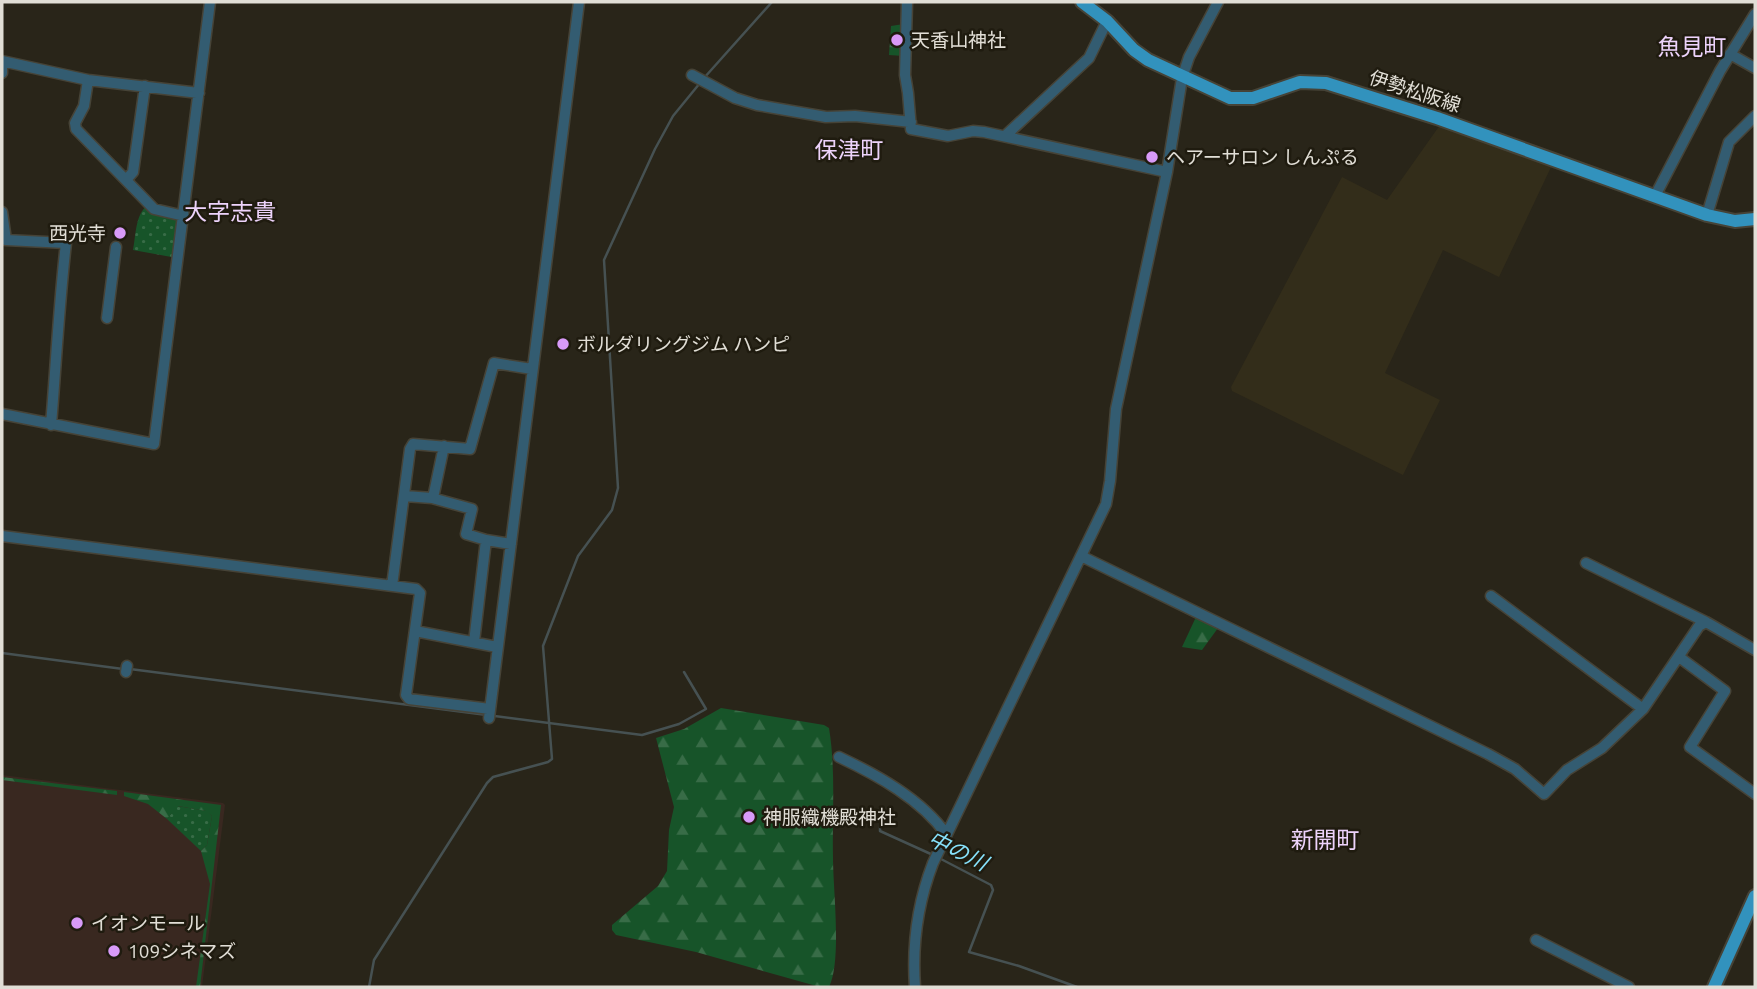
<svg xmlns="http://www.w3.org/2000/svg" width="1757" height="989" font-family="Ubuntu,'Noto Sans JP',sans-serif">
	<style>
		.commercial { fill: #392820 }
		.built { fill: #332d1a }
		.grass { fill: url(#grass-dots) }
		.forest { fill: url(#forest-firs) }
		.lines { fill: none; stroke-linecap: round; stroke-linejoin: round }
		.stream { stroke: #465152; stroke-width: 2.5 }
		.minor-casing { stroke: #464337; stroke-width: 13 }
		.major-casing { stroke: #464337; stroke-width: 16 }
		.minor { stroke: #335c71; stroke-width: 10 }
		.major { stroke: #3292bd; stroke-width: 12 }
		.poi-dot { fill: #d89af8; stroke: #1f1b0f; stroke-width: 2.5 }
		.labels { text-anchor: middle; stroke-width: 5; stroke-linejoin: round; paint-order: stroke }
		.poi-label { font-size: 19px; fill: #e1ded6; stroke: #1f1b0f; text-anchor: start }
		.street-label { font-size: 19px; fill: #e1ded6; stroke: #1f1b0f }
		.water-label { font-size: 21px; font-style: italic; fill: #87e2fc; stroke: #1f1b0f }
		.quarter-label { font-size: 23px; fill: #edd3fb; stroke: #1f1b0f }
	</style>
	<defs>
		<pattern id="grass-dots" width="8" height="8" patternUnits="userSpaceOnUse" patternTransform="scale(1.75)"><rect width="8" height="8" fill="#175429"/><path d="M2 2h.1M6 6h.1" fill="none" stroke="#386c47" stroke-width="1.8" stroke-linecap="round"/></pattern>
		<pattern id="forest-firs" width="22" height="20" patternUnits="userSpaceOnUse" patternTransform="scale(1.75)"><rect width="22" height="20" fill="#175429"/><path d="M5 1l3.5 6h-7zM16 11l3.5 6h-7z" fill="#386c47"/></pattern>
	</defs>
	<rect width="100%" height="100%" fill="#292519"/>
	<path class="commercial" d="M2,775L223,803L225,805L202,987H2Z"/>
	<path class="built" d="M1440,125L1552,165L1499,277L1443,250L1385,373L1440,400L1403,475L1232,391L1231,387L1342,177L1387,200Z"/>
	<path class="grass" d="M148,205L182,217L177,258L133,250C136,236 135,214 148,205Z
		M177,806L207,811L212,816L207,845L201,851L167,819Z"/>
	<path class="forest" d="M904,24V56L889,55L891,26Z
		M1196,617L1218,628L1202,650L1182,647Z
		M721,708L824,725L829,728C836,771 832,815 833,858C833,889 842,961 829,987H820L696,952L616,935L612,930V925L658,886L667,871L669,830L674,807L656,738L684,729Z
		M2,777L117,791V795L2,780Z
		M124,792L221,805L200,987H196L210,884L201,851L207,845L212,816L206,811L178,806L167,819L148,804L124,796Z"/>
	<g class="lines">
		<path class="stream" d="M704,78L772,2
			M2,653L123,669
			M130,669L642,735L679,724L706,709L684,672
			M880,808V831L933,855
			M939,858L991,885L993,890L969,952L1019,966L1077,987
			M369,987L374,960L487,783L493,777L548,762L552,759L543,646L578,556L612,510L618,488L604,260L655,149L673,116L700,83"/>
		<defs>
			<path id="minor" d="M907,2L905,75L908,93L911,129L948,136L973,131L984,132L1167,172
				M1730,54L1755,68
				M2,61L88,80L199,93
				M2,73V61
				M692,75L735,98L757,105L826,117L855,116L911,122
				M88,80L84,106L75,123L76,129L154,209L184,216
				M1005,136L1089,58L1107,21
				M126,180L133,172L145,86
				M1655,196L1720,71L1755,14
				M2,212L6,240L66,243C59,304 56,364 51,425
				M1707,215L1729,142L1755,116
				M107,318L116,247
				M2,414L154,444L210,2
				M405,496L432,498L472,509L466,534L486,540
				M433,498L444,446
				M2,536L416,589L420,593L406,695L409,699L490,709
				M1081,556L1488,754L1515,769L1544,794L1567,770L1602,748L1643,709L1699,626L1706,622
				M1586,563L1706,622L1755,650
				M392,586L410,449L413,444L470,449L494,363L532,369
				M1491,596L1643,709
				M415,631L497,647
				M474,642L486,540L511,544
				M1679,657L1725,691L1690,747L1755,794
				M126,672L127,666
				M489,718L579,2
				M839,757C877,775 921,799 946,834
				M1536,940L1629,987
				M915,987C912,945 918,902 933,863L1106,504L1110,481L1116,409L1167,172L1182,78L1189,57L1218,2"/>
			<path id="major" d="M1082,2L1107,21L1134,50L1148,60L1230,98H1253L1300,82L1326,83L1437,118L1707,215L1735,221L1755,219
				M1714,987L1755,896"/>
		</defs>
		<use href="#minor" class="minor-casing"/>
		<use href="#major" class="major-casing"/>
		<use href="#minor" class="minor"/>
		<use href="#major" class="major"/>
	</g>
	<g class="poi-dot">
		<circle cx="897" cy="40" r="7"/>
		<circle cx="1152" cy="157" r="7"/>
		<circle cx="120" cy="233" r="7"/>
		<circle cx="563" cy="344" r="7"/>
		<circle cx="749" cy="817" r="7"/>
		<circle cx="77" cy="923" r="7"/>
		<circle cx="114" cy="951" r="7"/>
	</g>
	<g class="labels">
		<g class="poi-label">
			<text x="911" y="47">天香山神社</text>
			<text x="1166" y="164">ヘアーサロン しんぷる</text>
			<text x="106" y="240" text-anchor="end">西光寺</text>
			<text x="577" y="351">ボルダリングジム ハンピ</text>
			<text x="763" y="824">神服織機殿神社</text>
			<text x="91" y="930">イオンモール</text>
			<text x="128" y="958">109シネマズ</text>
		</g>
		<g class="street-label">
			<text transform="translate(1415 91) rotate(18)" y="7">伊勢松阪線</text>
		</g>
		<g class="water-label">
			<text transform="translate(958 851) rotate(26)" y="7">中の川</text>
		</g>
		<g class="quarter-label">
			<text x="1692" y="55">魚見町</text>
			<text x="849" y="158">保津町</text>
			<text x="230" y="220">大字志貴</text>
			<text x="1325" y="848">新開町</text>
		</g>
	</g>
	<rect width="1757" height="989" fill="none" stroke="#e1ded6" stroke-width="7"/>
</svg>
